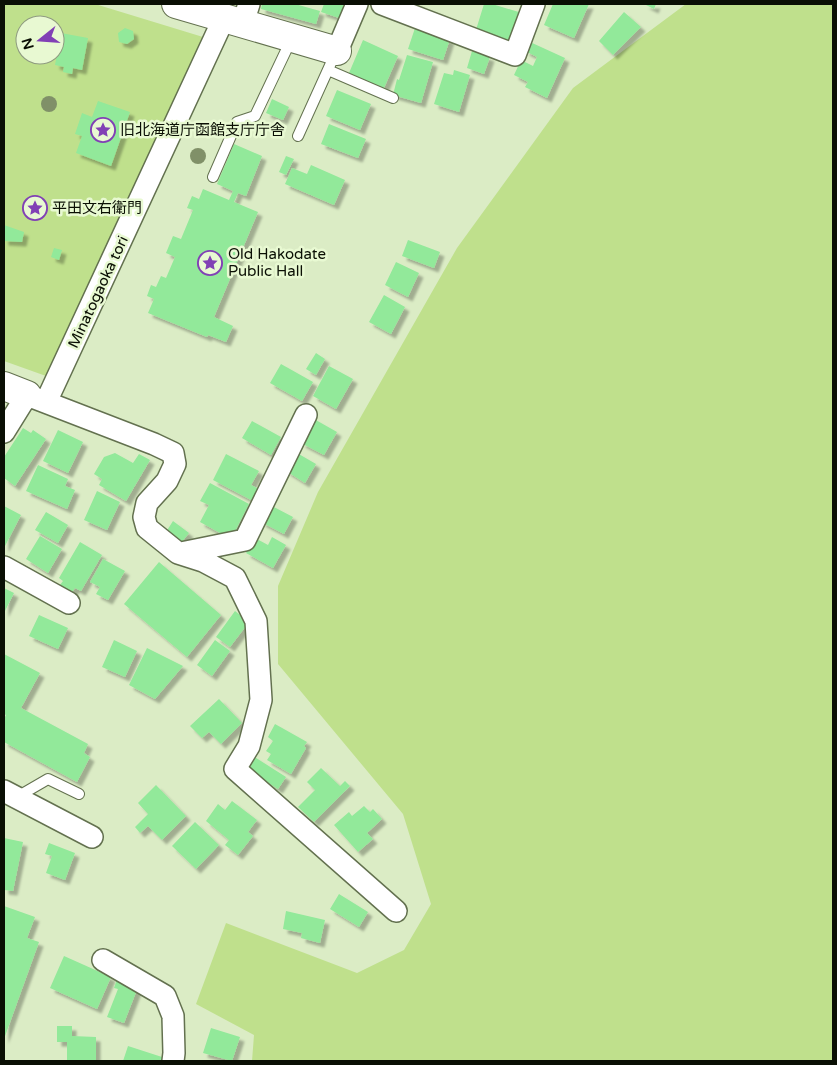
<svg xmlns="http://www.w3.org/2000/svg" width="837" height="1065" font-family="'Varela Round','Noto Sans JP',sans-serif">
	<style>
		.green { fill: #bfe08c; fill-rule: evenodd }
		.building { fill: #92e99a; filter: url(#shadow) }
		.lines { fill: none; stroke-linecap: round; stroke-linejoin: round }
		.lane-casing { stroke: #63714f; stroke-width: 12 }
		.street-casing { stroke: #63714f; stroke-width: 24 }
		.secondary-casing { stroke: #63714f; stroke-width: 30 }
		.lane { stroke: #fff; stroke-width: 10 }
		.street { stroke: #fff; stroke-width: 21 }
		.secondary { stroke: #fff; stroke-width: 28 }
		.tree { fill: #809068 }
		.labels { text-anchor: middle; stroke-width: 5; stroke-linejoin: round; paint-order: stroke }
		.poi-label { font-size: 15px; fill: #0a0f04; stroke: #e8f9d2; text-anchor: start }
		.street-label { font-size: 15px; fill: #0a0f04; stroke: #e8f9d2 }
	</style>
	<defs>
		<filter id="shadow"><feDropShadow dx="4.5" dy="4.5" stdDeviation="1" flood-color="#0004"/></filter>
	</defs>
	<rect width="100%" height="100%" fill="#dbecc5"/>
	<path class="green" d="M4,4H95L203,37L96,276L46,376L4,361ZM25,25H55V55H25Z
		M686,4H833V1061H252L254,1035L196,1004L226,923L357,973L404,950L431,904L403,814L278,664V586L318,492L457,248L573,88Z"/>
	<path class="building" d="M262,4H295L320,11L316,24L261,9Z
		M324,4H344L339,18L321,12Z
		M484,4H492L522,13L512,44L475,33Z
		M553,4H589L574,38L544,25Z
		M644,4H656L654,9Z
		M624,12L641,27L613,55L599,41Z
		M125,28L133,31L134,39L127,44L119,42L118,33Z
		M415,28L450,39L443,60L408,49Z
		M61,33L88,38L82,70L73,68L72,74L63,72L64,67L55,65Z
		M363,40L398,56L384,88L349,73Z
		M530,42L565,58L547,98L525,87L528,82L514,75L521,60L533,66L537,57L525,51Z
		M472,51L490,57L484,74L467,68Z
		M407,55L433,62L421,103L393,95L397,79L399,80Z
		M454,70L470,75L459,112L434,104L444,73L453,75Z
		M337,90L371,104L360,130L326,116Z
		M272,99L289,107L283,120L266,113Z
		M98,101L130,112L111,166L76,153L82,136L75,134L82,113L92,117Z
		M329,124L366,139L358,158L321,144Z
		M234,144L262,156L246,196L238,193L234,202L258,212L214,317L233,326L226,342L208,335L207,337L148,313L154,299L147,296L151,285L156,287L161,276L166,278L175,257L166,253L173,236L181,239L193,210L187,208L192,196L199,199L203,189L229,200L233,191L217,184Z
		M286,156L294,159L286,175L279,172Z
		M311,165L345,180L334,205L285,184L292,168L307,174Z
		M4,225L24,232L22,242L4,241Z
		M408,240L440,252L434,268L402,256Z
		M54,248L62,250L59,260L51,257Z
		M396,262L419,273L408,297L385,285Z
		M384,295L405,307L391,334L369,322Z
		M316,353L325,359L316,375L306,369Z
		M281,364L313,382L302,401L270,383Z
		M329,366L353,379L336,409L313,396Z
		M314,419L337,432L324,455L301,443Z
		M252,421L281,437L271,455L242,438Z
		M23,428L31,433L33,430L46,439L15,486L4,478V457Z
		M58,430L83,442L68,473L43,461Z
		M115,453L133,463L139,454L150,460L126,501L99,485L102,479L94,474L104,457Z
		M297,453L316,464L305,483L286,471Z
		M226,454L259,471L251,485L259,489L253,501L213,480Z
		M38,465L68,479L65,486L75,490L67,509L26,491Z
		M210,483L249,504L231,539L200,522L209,505L200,501Z
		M97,491L120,502L107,530L84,520Z
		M270,505L293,517L284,534L261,522Z
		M4,506L21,515L4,548Z
		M46,512L68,525L58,543L35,530Z
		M173,521L189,533L181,543L166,532Z
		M40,536L62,549L48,573L26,559Z
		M272,537L286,545L273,568L246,553L255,538L268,545Z
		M80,542L102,555L81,591L75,588L72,592L60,585L63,581L59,578Z
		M103,559L125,571L108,600L96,594L100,587L90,582Z
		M159,562L221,615L187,657L124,604Z
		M4,588L14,593L4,613Z
		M235,611L249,622L230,647L216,637Z
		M39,615L68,628L58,649L29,636Z
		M114,640L137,651L125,677L102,667Z
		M215,640L230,651L212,676L197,665Z
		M147,648L183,666L155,699L129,685Z
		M4,654L40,673L21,708L88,744L84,753L90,757L77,782L4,742V719L6,715L4,714Z
		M219,699L242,723L221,744L209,732L202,738L190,726Z
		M275,724L307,742L304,746L306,748L291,774L267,760L271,754L266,751L273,741L268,737Z
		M253,756L286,777L278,789L245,768Z
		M321,768L340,786L345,781L350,786L314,822L298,807L315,790L307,782Z
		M156,785L186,816L162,840L148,826L140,833L135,827L148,814L138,803Z
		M232,801L257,820L248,832L253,836L238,855L225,845L229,840L206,821L218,804L225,810Z
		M364,806L370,812L373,809L382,819L367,833L373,839L358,852L334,825L349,812L352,816Z
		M195,822L219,845L196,869L172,846Z
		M4,838L23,842L13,891L4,890Z
		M49,843L75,853L65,880L46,873L52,856L45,854Z
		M339,894L368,912L359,927L330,909Z
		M4,906L35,917L27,938L39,942L4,1039Z
		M286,911L325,920L320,943L301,938L302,933L283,929Z
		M64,956L111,977L97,1009L50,988Z
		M117,979L138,987L124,1023L107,1017L118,989L114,988Z
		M57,1026H72V1036L96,1037V1061H67V1042H57Z
		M211,1028L240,1037L232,1061L203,1053Z
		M128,1046L162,1057L161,1061H123Z"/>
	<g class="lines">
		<defs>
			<path id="lane" d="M328,70L393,98
				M298,136L336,52
				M213,177L237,122L255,116L291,40
				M17,797L48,779L79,794"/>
			<path id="street" d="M382,4L515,55L534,4
				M243,23L249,4
				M337,51L357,4
				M46,402L224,18
				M4,432L27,395L154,444L173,453L175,464L167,481L147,503L144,517L147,528L178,553L203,561L235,578L256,621L261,700L249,746L235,769L396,911
				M181,553L245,540L306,415
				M4,567L69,603
				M4,791L92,837
				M103,960L165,996L173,1016L174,1053L173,1061"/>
			<path id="secondary" d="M176,4L337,51
				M4,386L27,395"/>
		</defs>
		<use href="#lane" class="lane-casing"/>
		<use href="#street" class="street-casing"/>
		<use href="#secondary" class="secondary-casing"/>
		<use href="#lane" class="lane"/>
		<use href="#street" class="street"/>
		<use href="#secondary" class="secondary"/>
	</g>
	<g class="tree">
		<circle cx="49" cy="104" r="8"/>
		<circle cx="198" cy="156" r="8"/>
	</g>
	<defs>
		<symbol id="sight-ring" viewBox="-11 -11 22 22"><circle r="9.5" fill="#e8f9d2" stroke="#8140b5" stroke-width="1.5"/><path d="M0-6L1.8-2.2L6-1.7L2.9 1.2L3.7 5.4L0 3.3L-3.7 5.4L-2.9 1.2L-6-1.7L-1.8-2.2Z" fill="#8140b5"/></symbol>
	</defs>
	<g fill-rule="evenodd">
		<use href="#sight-ring" x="89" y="116" width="28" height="28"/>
		<use href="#sight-ring" x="21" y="194" width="28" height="28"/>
		<use href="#sight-ring" x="196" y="249" width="28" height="28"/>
	</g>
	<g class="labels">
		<g class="poi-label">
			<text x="120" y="135">旧北海道庁函館支庁庁舎</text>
			<text x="52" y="213">平田文右衛門</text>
			<text x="228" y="259">Old Hakodate<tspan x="228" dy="17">Public Hall</tspan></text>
		</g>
		<g class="street-label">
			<text transform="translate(98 292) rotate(-65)" y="5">Minatogaoka tori</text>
		</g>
	</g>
	<rect width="837" height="1065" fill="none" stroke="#0a0f04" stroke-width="10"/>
	<g transform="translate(40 40) rotate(253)"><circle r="24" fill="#e8f9d2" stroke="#8f9b80"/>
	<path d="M0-4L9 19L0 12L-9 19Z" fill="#8140b5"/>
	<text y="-8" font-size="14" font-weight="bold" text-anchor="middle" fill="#0a0f04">N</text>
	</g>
</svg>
